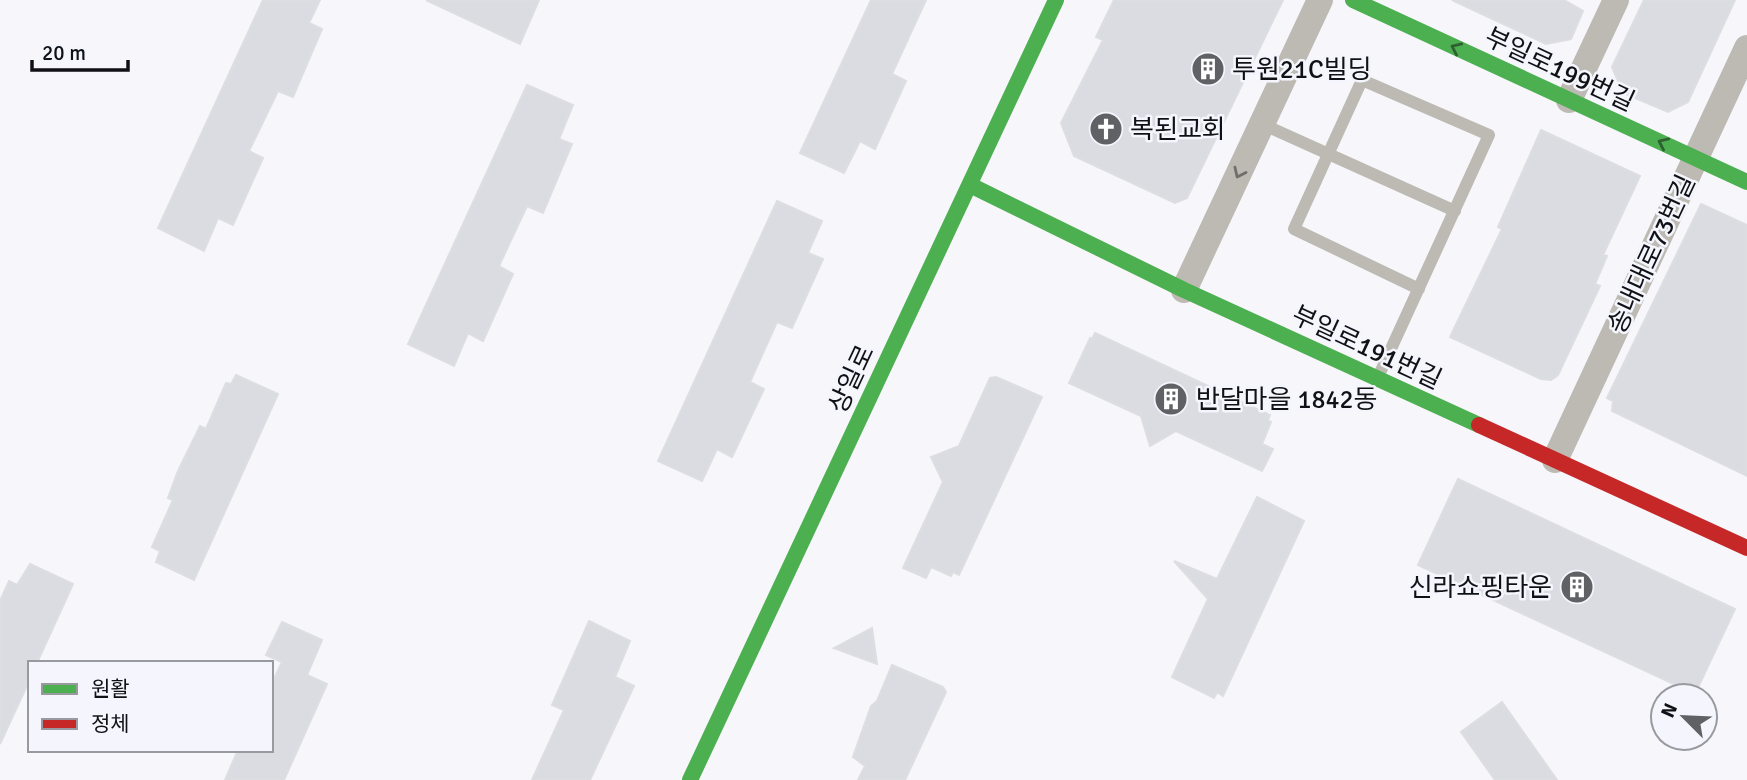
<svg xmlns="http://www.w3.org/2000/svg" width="1747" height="780" font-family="Signika,'Noto Sans KR',sans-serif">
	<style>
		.building { fill: #dbdbe2; stroke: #dddee2; stroke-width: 2 }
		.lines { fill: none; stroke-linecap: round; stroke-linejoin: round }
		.lane { stroke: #bcbab3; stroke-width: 12 }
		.street { stroke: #bcbab3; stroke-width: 26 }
		.fast { stroke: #4caf50; stroke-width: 16 }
		.jam { stroke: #c62828; stroke-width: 16 }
		.oneway { stroke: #2e6032 }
		.oneway2 { stroke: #6f6e6b }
		.labels { text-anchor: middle; stroke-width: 5; stroke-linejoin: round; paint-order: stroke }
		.poi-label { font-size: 26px; fill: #101114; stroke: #f4f5fd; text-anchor: start }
		.street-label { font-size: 26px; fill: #101114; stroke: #f4f5fd }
	</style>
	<rect width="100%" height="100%" fill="#f6f6fb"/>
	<path class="building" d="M263,0H320L309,23L322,29L293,97L278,91L249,151L263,158L233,225L218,218L204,251L158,228Z
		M426,0H539L520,44Z
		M871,0H926L892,74L906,81L875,149L860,141L844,173L800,153Z
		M1114,0H1283L1187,198L1175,203L1074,156L1061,123L1103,40L1096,37Z
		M1452,0H1564L1583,11L1571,39L1546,44Z
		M1644,0H1735L1688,102L1668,112L1623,93L1612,67Z
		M527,85L573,105L559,139L572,144L543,213L527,206L499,266L513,274L483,341L468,333L454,366L408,344Z
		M1541,130L1640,176L1603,255L1607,256L1595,284L1600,286L1558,375L1551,380L1541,379L1450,337L1502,229L1498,227Z
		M777,201L822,221L808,253L823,259L792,328L777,322L750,382L764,389L732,457L717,449L702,481L658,461Z
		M1701,204L1747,225V476L1612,411L1613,401L1607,398Z
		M1095,333L1270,415L1268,420L1271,422L1262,444L1273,449L1262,471L1176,431L1150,446L1141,416L1069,383L1090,338L1092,339Z
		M236,375L278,394L194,580L156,562L160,551L152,547L173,500L168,498L178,471L200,426L206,429L226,383L231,384Z
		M996,377L1042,397L959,575L953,572L951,576L931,567L926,578L903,568L943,482L931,457L959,446L990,378Z
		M1458,479L1735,609L1695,694L1418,565Z
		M1257,497L1304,521L1223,696L1217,692L1214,698L1172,677L1208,599L1174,561L1217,579Z
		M30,564L73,584L37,663H30V679L0,744V601L9,581L17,585Z
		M589,621L630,641L615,677L634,686L590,780H532L564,710L552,705Z
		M282,622L322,640L307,675L327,684L284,780H225L238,750H271V685L282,662L266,655Z
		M872,628L877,664L834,648Z
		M892,665L943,687L946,692L905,780H858L865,766L853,757L871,706L877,701Z
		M1502,702L1557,780H1495L1461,732Z"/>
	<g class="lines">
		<path class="lane" d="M1262,124L1455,211
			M1379,375L1489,135L1362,80L1294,229L1419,289"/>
		<path class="street" d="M1569,100L1616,0
			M1184,290L1320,0
			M1555,460L1747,48"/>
		<path class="fast" d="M1353,0L1747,182
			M970,185L1184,290L1479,425
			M690,780L1056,0"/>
		<path class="jam" d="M1479,425L1747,548"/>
	</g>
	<defs><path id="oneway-chevron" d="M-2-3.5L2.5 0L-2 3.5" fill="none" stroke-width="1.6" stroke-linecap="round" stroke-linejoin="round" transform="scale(1.75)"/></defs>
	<g class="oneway">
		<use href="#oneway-chevron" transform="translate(1456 48) rotate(-155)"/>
		<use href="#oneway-chevron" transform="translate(1663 143) rotate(-155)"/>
	</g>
	<use class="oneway2" href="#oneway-chevron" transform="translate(1239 173) rotate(115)"/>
	<defs>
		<symbol id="building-disc" viewBox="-11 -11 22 22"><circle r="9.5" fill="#606165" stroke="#f4f5fd"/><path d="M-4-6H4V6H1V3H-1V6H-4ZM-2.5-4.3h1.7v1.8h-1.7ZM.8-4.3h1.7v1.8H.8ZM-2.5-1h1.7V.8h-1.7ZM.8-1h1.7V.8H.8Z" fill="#fff"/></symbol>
		<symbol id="church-disc" viewBox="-11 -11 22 22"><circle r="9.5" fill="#606165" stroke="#f4f5fd"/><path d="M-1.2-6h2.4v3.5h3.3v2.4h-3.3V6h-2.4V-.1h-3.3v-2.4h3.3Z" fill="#fff"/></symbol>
	</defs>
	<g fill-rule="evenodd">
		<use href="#building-disc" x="1189" y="50" width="38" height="38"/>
		<use href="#church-disc" x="1087" y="110" width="38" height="38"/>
		<use href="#building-disc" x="1152" y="380" width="38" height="38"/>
		<use href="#building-disc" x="1558" y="568" width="38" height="38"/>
	</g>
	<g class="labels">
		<g class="poi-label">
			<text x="1232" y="78">투원21C빌딩</text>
			<text x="1130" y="138">복된교회</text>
			<text x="1196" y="408">반달마을 1842동</text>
			<text x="1552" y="596" text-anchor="end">신라쇼핑타운</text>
		</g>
		<g class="street-label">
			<text transform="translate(1560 69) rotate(25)" y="9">부일로199번길</text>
			<text transform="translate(1651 254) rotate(-65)" y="9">송내대로73번길</text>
			<text transform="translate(1367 347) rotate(25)" y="9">부일로191번길</text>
			<text transform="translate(851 379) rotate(-65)" y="9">상일로</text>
		</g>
	</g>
	<rect x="28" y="661" width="245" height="91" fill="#f4f5fd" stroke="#999aa0" stroke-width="2"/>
	<rect x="42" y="684" width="35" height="10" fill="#4caf50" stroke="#999aa0" stroke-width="2"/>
	<text x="91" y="696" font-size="21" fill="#101114">원활</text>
	<rect x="42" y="719" width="35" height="10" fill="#c62828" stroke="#999aa0" stroke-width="2"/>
	<text x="91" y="731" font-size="21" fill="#101114">정체</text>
	<g transform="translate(1684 717) rotate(294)"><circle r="33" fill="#f4f5fd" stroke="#999aa0" stroke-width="2"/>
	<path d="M0-5L12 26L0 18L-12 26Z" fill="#606165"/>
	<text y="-10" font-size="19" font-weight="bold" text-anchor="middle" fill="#101114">N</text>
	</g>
	<path d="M32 60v10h96v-10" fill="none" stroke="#101114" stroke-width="3.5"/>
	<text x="42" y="60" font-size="21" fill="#101114" stroke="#f4f5fd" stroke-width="5" paint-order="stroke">20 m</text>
</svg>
